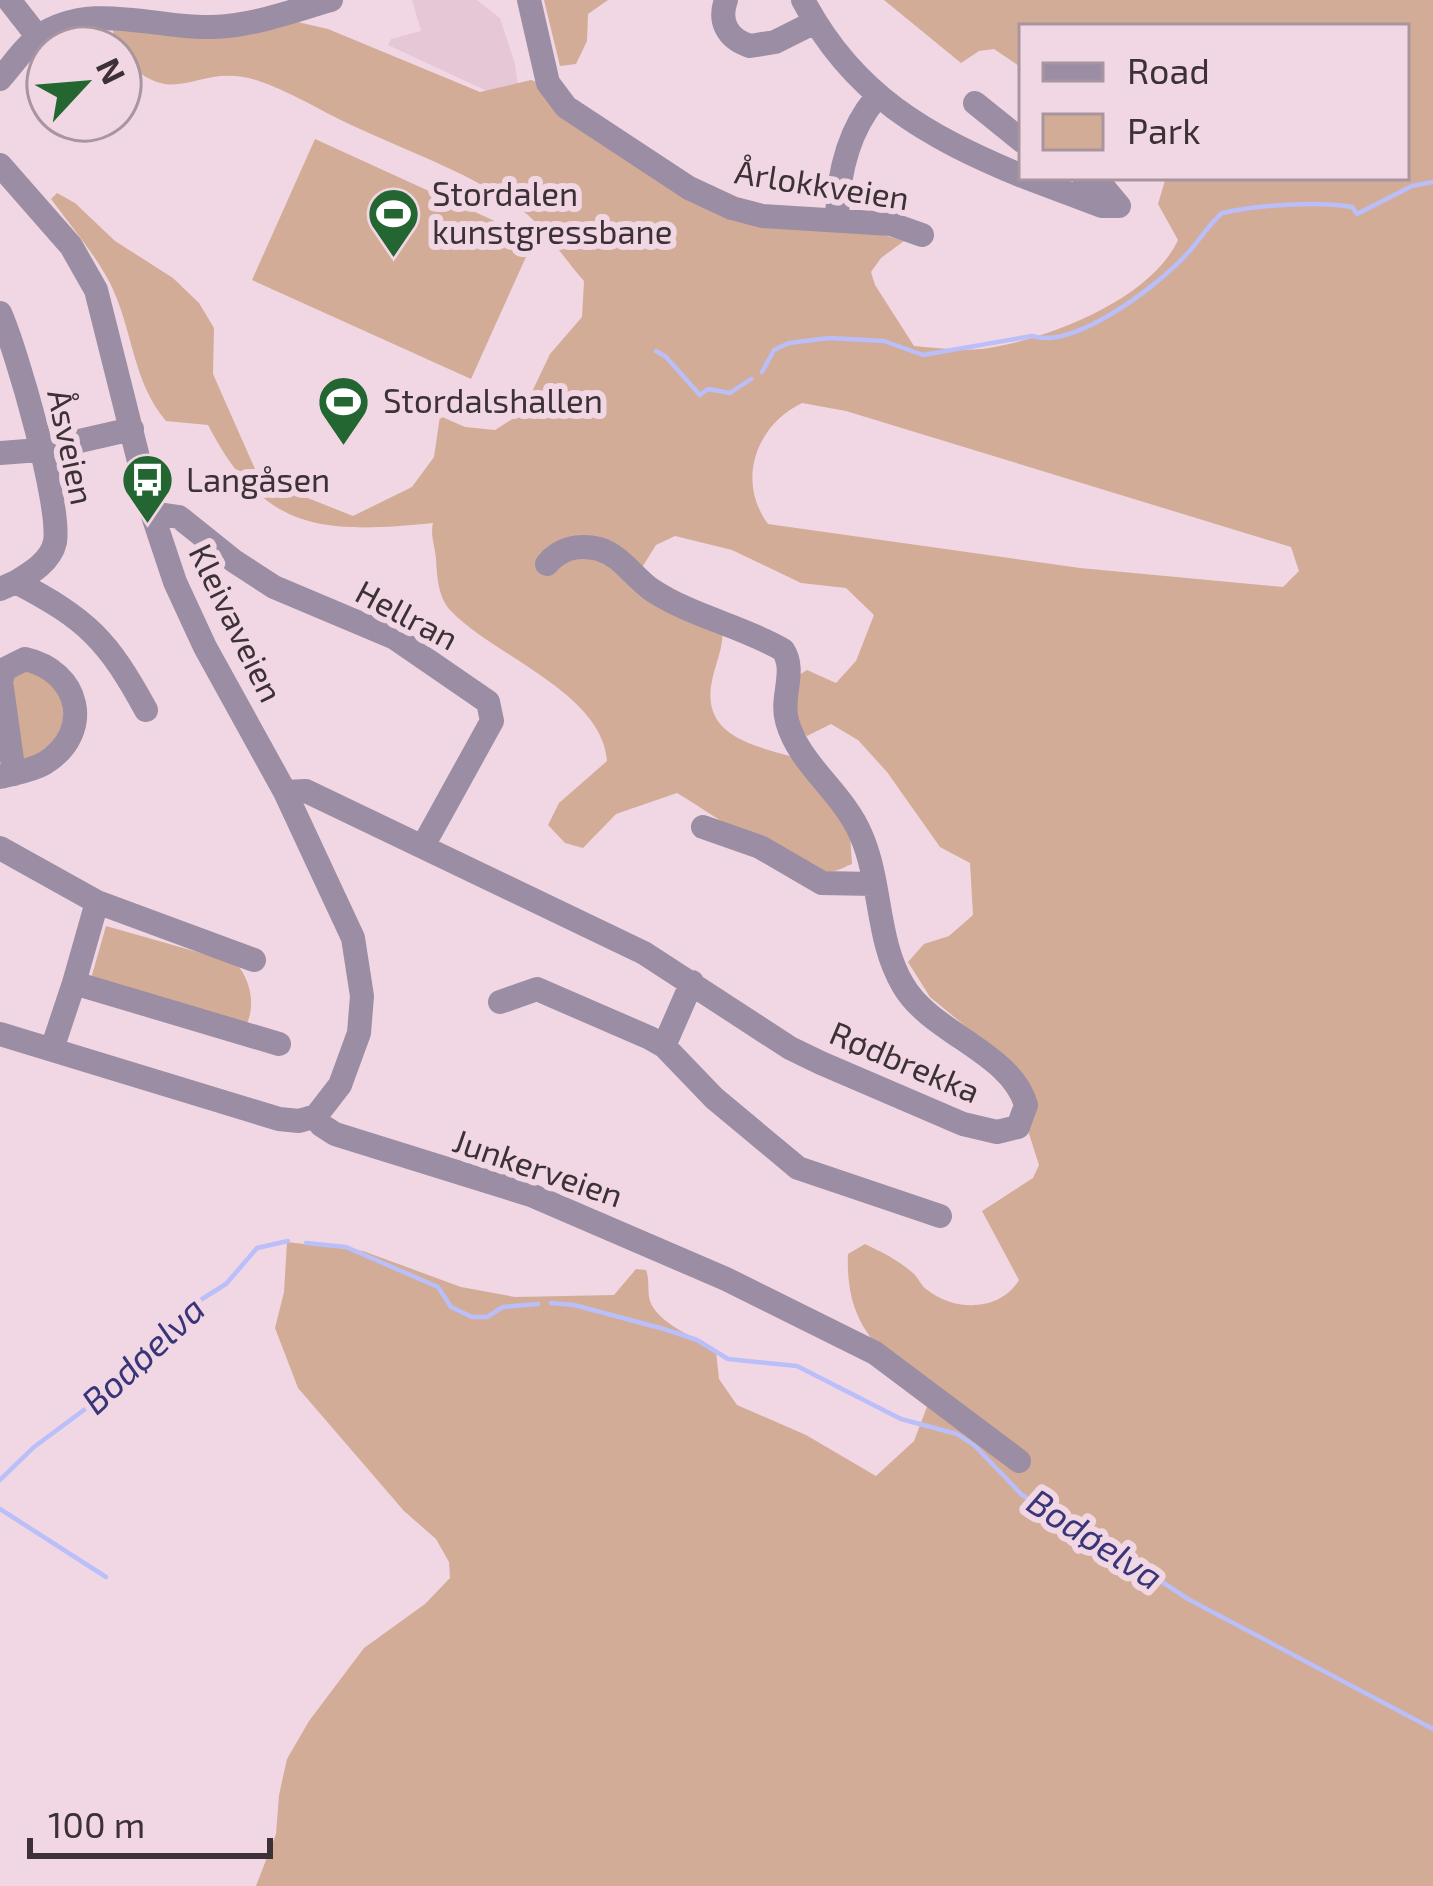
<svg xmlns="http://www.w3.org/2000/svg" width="1433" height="1886" font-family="'Exo 2',sans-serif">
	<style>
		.built { fill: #e6c7d6 }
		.green { fill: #d2ac96; fill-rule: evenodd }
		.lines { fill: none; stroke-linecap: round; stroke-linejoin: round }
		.stream { stroke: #babef9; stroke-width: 4.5 }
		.minor { stroke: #9b8da3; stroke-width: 24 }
		.labels { text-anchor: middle; stroke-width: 12; stroke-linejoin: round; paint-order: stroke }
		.street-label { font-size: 33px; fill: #3b3136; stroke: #f1d7e4 }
		.poi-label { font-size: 33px; fill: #3b3136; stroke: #f1d7e4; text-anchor: start }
		.water-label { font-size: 36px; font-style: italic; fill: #383579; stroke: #f1d7e4 }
	</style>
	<rect width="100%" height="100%" fill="#f1d7e4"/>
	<path class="built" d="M412,0H477L500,18L515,64L521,107L388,45L391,39L421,31Z"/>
	<path class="green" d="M544,0H608L588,14L587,41L576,64L560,66Z
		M884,0H1433V1886H256L276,1834L279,1795L287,1759L309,1721L364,1648L425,1604L450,1578L449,1562L436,1539L404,1511L298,1388L275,1328L284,1292L287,1242L363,1251L461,1287L515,1297L614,1295L636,1269L646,1270C650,1280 647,1291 650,1301C658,1324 697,1338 716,1351L719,1379L737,1405L806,1435L876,1476L914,1441L933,1391C878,1353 845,1325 848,1254L865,1244C882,1252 900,1261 914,1274C919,1279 921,1285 926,1289C954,1312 1000,1312 1019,1280L982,1211L1033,1178L1039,1165L1005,1059L930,997L908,962L924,944L949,936L973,915L970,863L940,847L887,772L858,740L831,724L807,736L790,718L799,675L807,670L836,683L856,661L874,615L846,588L801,583L732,550L675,536L656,545L641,569L722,625C725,645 716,661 712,681C699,742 766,747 809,762L850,833L852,864C846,866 840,870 834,871C798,877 710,812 677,793L616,814L583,848L565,843L548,825L559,803L607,761C603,693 492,655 451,611C438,598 437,576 436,559C435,546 430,535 433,523C323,534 263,532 208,425L166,421C132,381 133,329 110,283C94,253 71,226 51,199L57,193L75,203L115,241L173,278L199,303L214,328L213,374L255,469L270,483L353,516L412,487L434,457L440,416L465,427L495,430L522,413L550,354L582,317L584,281C566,261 543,226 523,211C472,173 406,151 349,124C319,110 288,90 256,80C194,61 175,116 120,54V48H114L113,25L289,20L328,29L480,92L531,80L542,84L704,205L867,230L904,241L881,258L871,272L875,285L914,346C938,348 965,352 989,348C1050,338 1151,299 1178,240L1158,204L1166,177H1406V27H1022V68L994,49L979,51L961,63ZM802,403L846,411L1291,547L1299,571L1283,587L1080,568L768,524C736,481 756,425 802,403Z
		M315,139L534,239L471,379L252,280Z
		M27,665L62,688L64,736L22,765L6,692L14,669Z
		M106,926L236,963C251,980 257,1008 244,1029L90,982Z"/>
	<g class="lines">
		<path class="stream" d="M656,351L666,357L700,395L708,389L730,393L751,379
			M762,372L774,350L789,343L829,338L884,341L923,355L1032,336C1074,350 1157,286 1185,256C1199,242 1207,226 1222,213C1256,205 1319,201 1352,207L1357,214L1412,186L1433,182
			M306,1243L346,1247L438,1287L451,1307L472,1317H487L503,1307L538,1304
			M551,1303L574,1305L664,1329L697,1340L728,1359L797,1366L901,1419L957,1434L975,1446L1022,1495L1059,1517L1078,1523L1094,1541L1102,1542L1188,1599L1433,1729
			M0,1480L34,1447L123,1381L187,1311L188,1303L194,1304L226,1284L257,1248L288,1241
			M0,1509L106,1577"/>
		<path class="minor" d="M9,0L38,37
			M529,0L548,83L566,107L689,188L732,208L762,216L891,224L922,235
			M726,0C718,22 728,39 750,46L775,42L815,22
			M803,0C853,95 926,136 1022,176
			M0,79C12,66 24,47 38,37C90,0 155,29 212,27C253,26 292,11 331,0
			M975,103L1022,141
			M0,165L71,246L96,290L152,513L175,582L205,647L285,792L353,938L362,996L359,1033L340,1085L316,1116
			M1025,177L1102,206H1119
			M1084,177L1104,188L1119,206
			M837,219C838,175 848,131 876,98
			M0,313C17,351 61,505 55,542C51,561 31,573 16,582
			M0,453L40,450L132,429
			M152,513L179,517L234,561L274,587L395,638L488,702L492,721L423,846
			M0,589L16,582C87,619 108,640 146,710
			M0,777C15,773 31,771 45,763C95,731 79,671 25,659L5,669L1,681L14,774
			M285,792L306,791L644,953L790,1048L821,1063L963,1124L997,1132L1018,1127L1026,1105C1011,1052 930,1033 903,985C876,940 882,883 861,835C843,792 799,765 787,721C780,697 797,671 783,650C742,626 691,616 652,590C633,577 622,556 599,549C579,544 560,548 547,564
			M703,827L760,847L822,883L874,884
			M0,848L97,902
			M254,960L97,902L74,983L279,1044
			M500,1002L537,989L650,1038L664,1046L714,1098L798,1168L940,1216
			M0,1034L279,1119L299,1121L316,1116
			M664,1046L692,982
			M52,1049L74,983
			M316,1116L321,1125L335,1134L531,1195L726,1279L875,1353L1019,1461"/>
	</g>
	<defs>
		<symbol id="stadium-pin" viewBox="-11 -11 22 30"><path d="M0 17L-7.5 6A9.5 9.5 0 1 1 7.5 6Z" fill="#236631" stroke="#f1d7e4"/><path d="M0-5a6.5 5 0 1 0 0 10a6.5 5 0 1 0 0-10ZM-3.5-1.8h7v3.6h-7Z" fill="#fff"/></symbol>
		<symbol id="bus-pin" viewBox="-11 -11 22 30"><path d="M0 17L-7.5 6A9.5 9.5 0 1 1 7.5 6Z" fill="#236631" stroke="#f1d7e4"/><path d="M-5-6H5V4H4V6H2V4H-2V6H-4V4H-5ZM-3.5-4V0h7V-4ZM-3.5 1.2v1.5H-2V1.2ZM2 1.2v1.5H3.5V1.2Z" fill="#fff"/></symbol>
	</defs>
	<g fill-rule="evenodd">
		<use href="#stadium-pin" x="364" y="184" width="59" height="81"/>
		<use href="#stadium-pin" x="314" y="372" width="59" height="81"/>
		<use href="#bus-pin" x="118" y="450" width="59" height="81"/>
	</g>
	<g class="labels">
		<g class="street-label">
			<text transform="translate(822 185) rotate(9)" y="12">Årlokkveien</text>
			<text transform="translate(71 447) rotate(78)" y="12">Åsveien</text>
			<text transform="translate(407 615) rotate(28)" y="12">Hellran</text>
			<text transform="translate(236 623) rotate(64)" y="12">Kleivaveien</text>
			<text transform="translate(905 1062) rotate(23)" y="12">Rødbrekka</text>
			<text transform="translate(538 1168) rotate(19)" y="12">Junkerveien</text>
		</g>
		<g class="poi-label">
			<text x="432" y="206">Stordalen<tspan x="432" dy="38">kunstgressbane</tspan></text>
			<text x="383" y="413">Stordalshallen</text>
			<text x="186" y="492">Langåsen</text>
		</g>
		<g class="water-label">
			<text transform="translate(143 1355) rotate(-43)" y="13">Bodøelva</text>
			<text transform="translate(1095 1539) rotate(33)" y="13">Bodøelva</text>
		</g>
	</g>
	<rect x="1019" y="24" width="390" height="156" fill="#f1d7e4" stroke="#a8959e" stroke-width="3"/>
	<rect x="1043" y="63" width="60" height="18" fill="#9b8da3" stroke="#a8959e" stroke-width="3"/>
	<text x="1127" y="84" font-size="36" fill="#3b3136">Road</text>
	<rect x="1043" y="114" width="60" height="36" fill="#d2ac96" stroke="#a8959e" stroke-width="3"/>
	<text x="1127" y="144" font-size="36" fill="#3b3136">Park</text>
	<g transform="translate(84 84) rotate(64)"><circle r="57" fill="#f1d7e4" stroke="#a8959e" stroke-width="3"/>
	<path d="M0-9L21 45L0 30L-21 45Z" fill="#236631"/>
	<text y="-18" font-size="33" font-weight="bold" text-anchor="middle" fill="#3b3136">N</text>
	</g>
	<path d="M30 1838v18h240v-18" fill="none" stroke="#3b3136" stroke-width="6"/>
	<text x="48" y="1838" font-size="36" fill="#3b3136" stroke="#f1d7e4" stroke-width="9" paint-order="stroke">100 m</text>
</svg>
